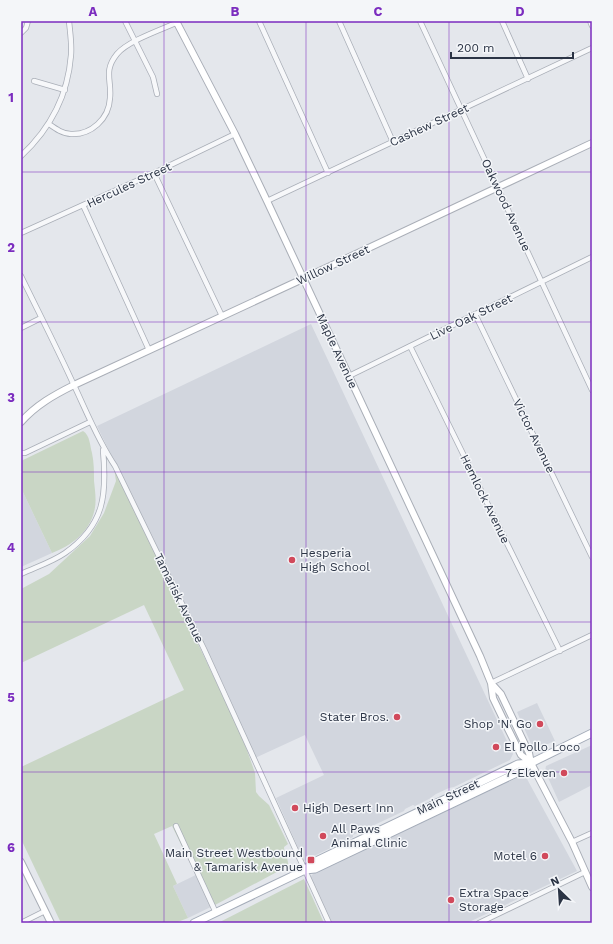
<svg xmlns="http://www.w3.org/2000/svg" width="613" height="944" font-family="'Work Sans',sans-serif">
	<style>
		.built { fill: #d2d6de }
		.green { fill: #c9d6c5 }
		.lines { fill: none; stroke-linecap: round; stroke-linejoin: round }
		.street-casing { stroke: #a9aeb7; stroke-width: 6 }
		.secondary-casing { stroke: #a9aeb7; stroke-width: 8 }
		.primary-casing { stroke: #a3abb8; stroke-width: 9 }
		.street { stroke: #f7f8fa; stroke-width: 4.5 }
		.secondary { stroke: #fff; stroke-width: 6 }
		.primary { stroke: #fff; stroke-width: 7 }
		.grid { fill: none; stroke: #7b2cbf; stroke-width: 1; stroke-opacity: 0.55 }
		.poi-dot { fill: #d1495b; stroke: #f4f6f9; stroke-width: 1.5 }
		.labels { text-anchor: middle; stroke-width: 3; stroke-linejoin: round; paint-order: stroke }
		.street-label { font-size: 12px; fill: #2b3445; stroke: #f4f6f9 }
		.poi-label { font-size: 12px; fill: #2b3445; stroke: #f4f6f9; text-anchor: start }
		.neatline { fill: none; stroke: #7b2cbf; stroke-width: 1.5 }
		.grid-label { font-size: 13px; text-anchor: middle; font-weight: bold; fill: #7b2cbf }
	</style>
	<rect width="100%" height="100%" fill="#e4e7ec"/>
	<path class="built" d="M311,324L513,754L510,760L454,787L449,788L436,794L429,799L415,806L413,805L405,809L404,811L353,835V837L304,861L276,798L324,775L305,735L255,758L225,688L97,426Z
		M21,488L52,553L21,567Z
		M537,703L555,741L538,748L532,746L517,712Z
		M592,745V785L559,802L545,771L546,766Z
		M521,776L527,779L577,871L467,923H331L310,877L313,874Z
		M200,873L215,905L188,918L173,886Z"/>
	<path class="green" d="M83,431C90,435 90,446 92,453C94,462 94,472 94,481C95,491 97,502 94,512C89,532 71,546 52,553L21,488V461Z
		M114,468L242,736L255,773L256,792L259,796L269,805L288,844L284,847C284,854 289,859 288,866L215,905L200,873L196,875L172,826L154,834L177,884L173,886L188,918L175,923H61L21,839V767L184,690L144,605L21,663V589L49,574L90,536L104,513L116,481Z
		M304,879L324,923H218Z"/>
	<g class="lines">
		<defs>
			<path id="street" d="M125,21L153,77L157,94
				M259,21L328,173
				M339,21L393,142
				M420,21L592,390
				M502,21L528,79
				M590,21L592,26
				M21,33L26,28L28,21
				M34,81L65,90
				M49,124C56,129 63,134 71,134C91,135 109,119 110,98C112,81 103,71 117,54C128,41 160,30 176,23
				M21,156C50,129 68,95 71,55C72,44 70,32 69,21
				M154,173L222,316
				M267,201L592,48
				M83,205L149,350
				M21,233L154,173L235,134
				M21,276C38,311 56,346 72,381C86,410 97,439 115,466L204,649L329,923
				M475,314L592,557
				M21,328L41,318
				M410,346L560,651
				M349,376L592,257
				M21,453H25L90,422
				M21,574C36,567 52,562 65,553C105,525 107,494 103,450
				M491,683L592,635
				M176,826L216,913
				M572,842L592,833
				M21,923L45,911
				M479,923L585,872"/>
			<path id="secondary" d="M176,21L235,134L267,201L480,656L491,683L493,698L504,721L521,755L531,763
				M21,422C36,405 54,395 74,385L309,276L592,143
				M491,683L501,694L529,753L531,763L572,842L592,887
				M21,862L51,923"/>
			<path id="primary" d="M305,870L312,863L518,764L531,763
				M194,923L305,870L315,869L523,770L531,763L592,733"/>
		</defs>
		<use href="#street" class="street-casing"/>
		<use href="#secondary" class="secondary-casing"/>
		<use href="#primary" class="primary-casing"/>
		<use href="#street" class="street"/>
		<use href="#secondary" class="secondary"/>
		<use href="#primary" class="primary"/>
	</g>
	<path class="grid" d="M164,21V923M306,21V923M449,21V923M21,172H592M21,322H592M21,472H592M21,622H592M21,772H592"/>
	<g class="poi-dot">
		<circle cx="292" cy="560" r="4"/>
		<circle cx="397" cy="717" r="4"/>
		<circle cx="540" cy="724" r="4"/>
		<circle cx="496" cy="747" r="4"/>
		<circle cx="564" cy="773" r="4"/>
		<circle cx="295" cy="808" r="4"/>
		<circle cx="323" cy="836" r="4"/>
		<circle cx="545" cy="856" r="4"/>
		<rect x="307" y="856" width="8" height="8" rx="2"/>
		<circle cx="451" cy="900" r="4"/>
	</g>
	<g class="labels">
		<g class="street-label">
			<text transform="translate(429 125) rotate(-25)" y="4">Cashew Street</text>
			<text transform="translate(129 185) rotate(-25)" y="4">Hercules Street</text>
			<text transform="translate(506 205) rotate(65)" y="4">Oakwood Avenue</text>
			<text transform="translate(333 265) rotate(-25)" y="4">Willow Street</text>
			<text transform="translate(471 317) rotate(-26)" y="4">Live Oak Street</text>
			<text transform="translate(337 351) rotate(65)" y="4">Maple Avenue</text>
			<text transform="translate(534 436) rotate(64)" y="4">Victor Avenue</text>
			<text transform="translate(485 499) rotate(64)" y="4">Hemlock Avenue</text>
			<text transform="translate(179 598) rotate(64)" y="4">Tamarisk Avenue</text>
			<text transform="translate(448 797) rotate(-25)" y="4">Main Street</text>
		</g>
		<g class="poi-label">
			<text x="300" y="557">Hesperia<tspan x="300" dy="14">High School</tspan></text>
			<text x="389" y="721" text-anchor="end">Stater Bros.</text>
			<text x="532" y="728" text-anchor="end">Shop 'N' Go</text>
			<text x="504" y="751">El Pollo Loco</text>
			<text x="556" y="777" text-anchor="end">7-Eleven</text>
			<text x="303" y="812">High Desert Inn</text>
			<text x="331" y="833">All Paws<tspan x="331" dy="14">Animal Clinic</tspan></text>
			<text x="303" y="857" text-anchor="end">Main Street Westbound<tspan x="303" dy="14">&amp; Tamarisk Avenue</tspan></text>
			<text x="537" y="860" text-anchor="end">Motel 6</text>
			<text x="459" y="897">Extra Space<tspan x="459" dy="14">Storage</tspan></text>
		</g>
	</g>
	<rect width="613" height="944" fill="none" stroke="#f4f6f9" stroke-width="44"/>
	<g transform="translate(559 890) rotate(335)" stroke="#f4f6f9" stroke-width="3" paint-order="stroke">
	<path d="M0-3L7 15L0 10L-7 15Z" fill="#2b3445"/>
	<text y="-6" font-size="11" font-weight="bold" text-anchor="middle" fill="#2b3445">N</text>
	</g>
	<path d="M451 52v6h122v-6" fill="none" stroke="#2b3445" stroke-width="2"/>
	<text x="457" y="52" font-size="12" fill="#2b3445" stroke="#f4f6f9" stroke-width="3" paint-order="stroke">200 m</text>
	<rect x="22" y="22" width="569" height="900" class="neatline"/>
	<g class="grid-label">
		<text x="93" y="16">A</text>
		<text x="235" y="16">B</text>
		<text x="378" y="16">C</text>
		<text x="520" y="16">D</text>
		<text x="11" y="102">1</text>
		<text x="11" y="252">2</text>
		<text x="11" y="402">3</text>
		<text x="11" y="552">4</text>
		<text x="11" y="702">5</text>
		<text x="11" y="852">6</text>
	</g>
</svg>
